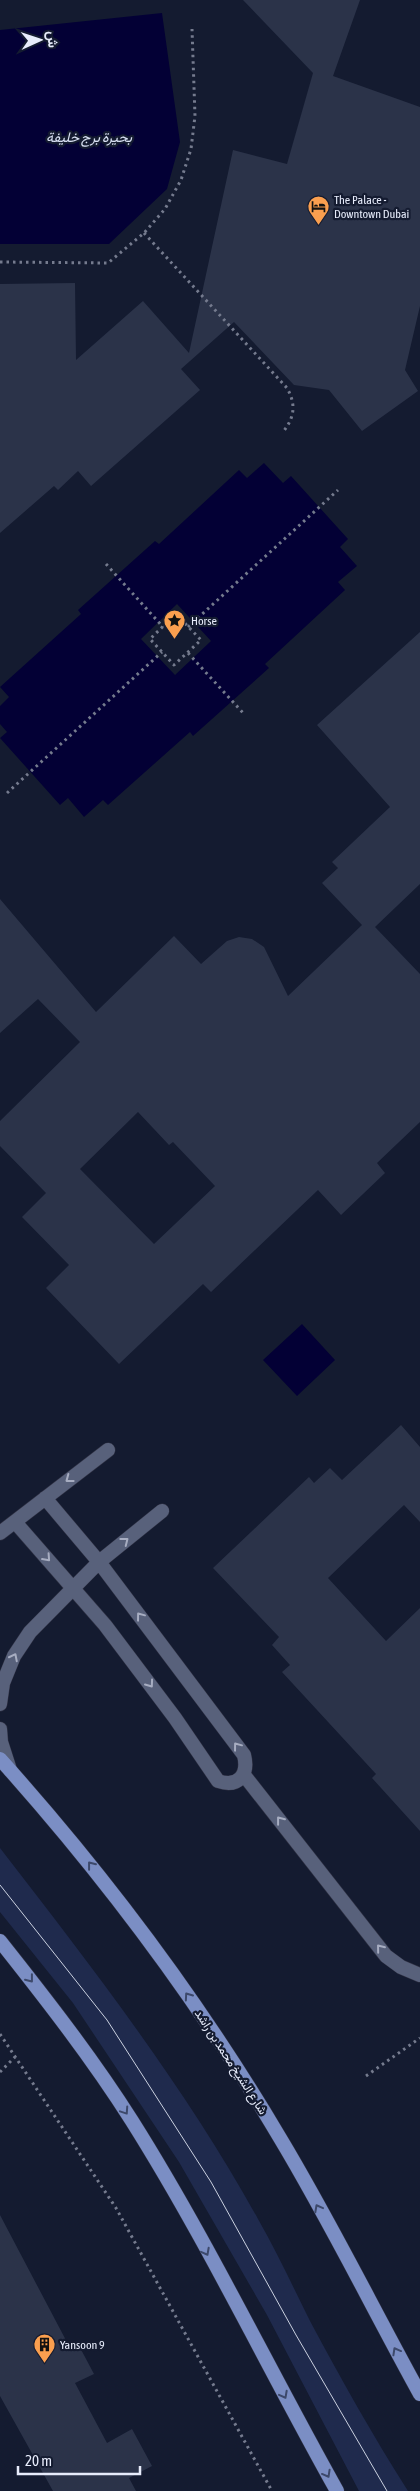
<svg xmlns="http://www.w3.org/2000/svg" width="420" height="2491" font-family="'Asap Condensed',Vazirmatn,sans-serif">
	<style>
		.green { fill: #1f2a4d }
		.water { fill: #030035; fill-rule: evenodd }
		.building { fill: #2b3349; fill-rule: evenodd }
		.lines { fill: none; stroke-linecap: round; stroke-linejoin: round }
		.service-casing { stroke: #313345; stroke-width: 15 }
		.primary-casing { stroke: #313345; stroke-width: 15 }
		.path { stroke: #757b8e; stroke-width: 3; stroke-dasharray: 2.5 4; stroke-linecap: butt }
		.service { stroke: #58617b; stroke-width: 14 }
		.primary { stroke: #7b8ec4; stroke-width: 14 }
		.tram { stroke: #cad0df; stroke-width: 1 }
		.oneway { stroke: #a7adc1 }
		.oneway2 { stroke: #3d496b }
		.labels { text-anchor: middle; stroke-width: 4.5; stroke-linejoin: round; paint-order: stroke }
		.poi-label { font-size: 12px; fill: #e7ecfb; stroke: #141b30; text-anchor: start }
		.street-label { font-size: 12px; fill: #e7ecfb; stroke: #141b30 }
		.water-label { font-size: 14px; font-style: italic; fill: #d9e1f4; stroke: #141b30 }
	</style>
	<rect width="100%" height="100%" fill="#141b30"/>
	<path class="green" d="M0,1848C92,1967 185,2087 258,2219C277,2252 293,2287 310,2321C341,2379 373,2436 408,2491H359L267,2315L179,2162L73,2003L0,1912Z"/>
	<path class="water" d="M162,13L180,142L167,189L109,244H0V30Z
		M264,463L283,483L291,476L348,539L340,547L357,566L338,582L345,590L265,664L269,668L193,736L190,732L108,805L103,800L84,817L68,798L60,805L0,738L7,732L0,724V706L9,697L0,687L81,614L78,610L155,541L159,544L239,470L247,478ZM177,604L211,641L175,675L141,639Z
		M302,1324L335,1360L297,1396L263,1360Z"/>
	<path class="building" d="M243,0H360L333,76L420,107V306L405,370L418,391L362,431L329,390L294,385L234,322L181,369L200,390L91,486L78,471L58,490L54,486L0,533V284L75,283L76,360L143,301L189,353L233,150L287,164L313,73Z
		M420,632V884L375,927L420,974V1122L377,1163L385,1173L341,1215L318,1190L211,1292L203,1284L119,1364L46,1288L69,1265L22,1217L46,1193L0,1146V1121L80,1042L38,999L0,1033V899L96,1012L174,936L201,964L227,941L239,937L252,939L264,947L288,996L362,925L322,883L338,868L332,862L390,807L317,725ZM138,1112L169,1145L173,1142L215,1186L154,1244L80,1169Z
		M401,1425L420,1447V1522L404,1505L328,1578L386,1641L420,1608V1831L372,1778L376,1774L282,1672L290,1665L272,1645L279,1637L213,1568L309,1477L314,1483L330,1468L342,1480Z
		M0,2215L69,2346L77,2342L94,2374L75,2383L107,2443L132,2429L152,2466L129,2478L136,2491H53L0,2396Z"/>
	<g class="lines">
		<defs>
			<path id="service" d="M15,1522L105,1625L175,1718L218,1781C238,1788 249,1775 244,1755L99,1562L45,1498
				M0,1533L108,1450
				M0,1704L3,1683L14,1656L30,1632L99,1562L162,1511
				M0,1729L1,1742L10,1770
				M244,1775L386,1956L401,1967L420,1975"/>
			<path id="primary" d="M0,1759C105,1876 200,2003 280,2138C330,2221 373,2309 420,2394
				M0,1941C46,1999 92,2058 132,2121C207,2240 268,2368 337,2491"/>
		</defs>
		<use href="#service" class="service-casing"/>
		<use href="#primary" class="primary-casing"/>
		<path class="path" d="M144,233L287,388C296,404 295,417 283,432
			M0,262L108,263L144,233L165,209L181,180L191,149L195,116L192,29
			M106,564L163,627
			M176,614L201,640L174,665L150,639Z
			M188,627L338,490
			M188,653L245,715
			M7,793L162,652
			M0,2034L116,2208L272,2491
			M0,2072L15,2057
			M366,2076L420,2038"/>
		<use href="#service" class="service"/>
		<use href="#primary" class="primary"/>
		<path class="tram" d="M0,1885L107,2020L211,2182L296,2335L387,2491"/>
	</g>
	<defs><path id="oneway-chevron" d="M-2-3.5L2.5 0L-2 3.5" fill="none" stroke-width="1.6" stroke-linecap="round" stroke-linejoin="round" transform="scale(1.25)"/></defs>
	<g class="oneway">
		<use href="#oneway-chevron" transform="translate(69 1479) rotate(143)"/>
		<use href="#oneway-chevron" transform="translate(125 1541) rotate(-38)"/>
		<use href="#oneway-chevron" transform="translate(47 1558) rotate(48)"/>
		<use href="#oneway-chevron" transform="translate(140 1616) rotate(-127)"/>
		<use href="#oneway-chevron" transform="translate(14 1657) rotate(-63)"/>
		<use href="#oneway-chevron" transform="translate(150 1684) rotate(54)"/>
		<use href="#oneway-chevron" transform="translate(237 1746) rotate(-127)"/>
		<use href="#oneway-chevron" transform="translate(280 1820) rotate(-128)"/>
		<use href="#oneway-chevron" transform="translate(380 1948) rotate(-129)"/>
	</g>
	<g class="oneway2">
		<use href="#oneway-chevron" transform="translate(91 1865) rotate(-128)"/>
		<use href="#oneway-chevron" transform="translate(30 1979) rotate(52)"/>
		<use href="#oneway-chevron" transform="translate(188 1996) rotate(-125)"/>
		<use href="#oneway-chevron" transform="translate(125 2111) rotate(56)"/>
		<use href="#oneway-chevron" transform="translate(318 2208) rotate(-118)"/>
		<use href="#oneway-chevron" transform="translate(206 2252) rotate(62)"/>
		<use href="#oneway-chevron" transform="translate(396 2351) rotate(-119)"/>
		<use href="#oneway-chevron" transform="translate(284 2395) rotate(62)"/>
		<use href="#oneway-chevron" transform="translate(327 2474) rotate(61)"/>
	</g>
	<defs>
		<symbol id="hotel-pin" viewBox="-11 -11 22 30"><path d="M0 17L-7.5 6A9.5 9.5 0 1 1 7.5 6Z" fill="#fa9f4f" stroke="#141b30"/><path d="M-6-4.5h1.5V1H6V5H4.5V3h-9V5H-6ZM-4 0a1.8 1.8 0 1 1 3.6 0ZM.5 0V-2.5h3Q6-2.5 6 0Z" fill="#111"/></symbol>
		<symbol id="sight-pin" viewBox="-11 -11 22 30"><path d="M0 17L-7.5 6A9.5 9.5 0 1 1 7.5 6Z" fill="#fa9f4f" stroke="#141b30"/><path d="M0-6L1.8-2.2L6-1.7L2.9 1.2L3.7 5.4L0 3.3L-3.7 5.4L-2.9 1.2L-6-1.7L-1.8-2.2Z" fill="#111"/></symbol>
		<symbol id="building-pin" viewBox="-11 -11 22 30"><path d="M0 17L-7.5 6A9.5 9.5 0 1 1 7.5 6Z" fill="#fa9f4f" stroke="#141b30"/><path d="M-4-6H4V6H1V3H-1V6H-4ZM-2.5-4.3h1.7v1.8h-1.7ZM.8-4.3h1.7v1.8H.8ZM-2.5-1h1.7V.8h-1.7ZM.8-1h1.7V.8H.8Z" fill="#111"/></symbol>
	</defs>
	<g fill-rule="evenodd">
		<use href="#hotel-pin" x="306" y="194" width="25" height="34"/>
		<use href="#sight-pin" x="162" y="608" width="25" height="34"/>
		<use href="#building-pin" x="32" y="2332" width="25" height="34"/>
	</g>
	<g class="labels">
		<g class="poi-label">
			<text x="334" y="204">The Palace -<tspan x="334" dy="14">Downtown Dubai</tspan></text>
			<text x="191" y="625">Horse</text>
			<text x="60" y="2349">Yansoon 9</text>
		</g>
		<g class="street-label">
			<text transform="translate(231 2062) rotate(57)" y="4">شارع الشيخ محمد بن راشد</text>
		</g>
		<g class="water-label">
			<text x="89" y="142">بحيرة برج خليفة</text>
		</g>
	</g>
	<g transform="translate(40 40) rotate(87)" stroke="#141b30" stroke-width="4" paint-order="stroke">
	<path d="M0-4L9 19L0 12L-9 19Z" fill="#e7ecfb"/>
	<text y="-8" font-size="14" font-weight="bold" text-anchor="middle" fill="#e7ecfb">ش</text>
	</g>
	<path d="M18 2466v8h122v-8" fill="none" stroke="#e7ecfb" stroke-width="2.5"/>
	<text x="25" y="2466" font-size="15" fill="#e7ecfb" stroke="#141b30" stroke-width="4" paint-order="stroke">20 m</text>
</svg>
